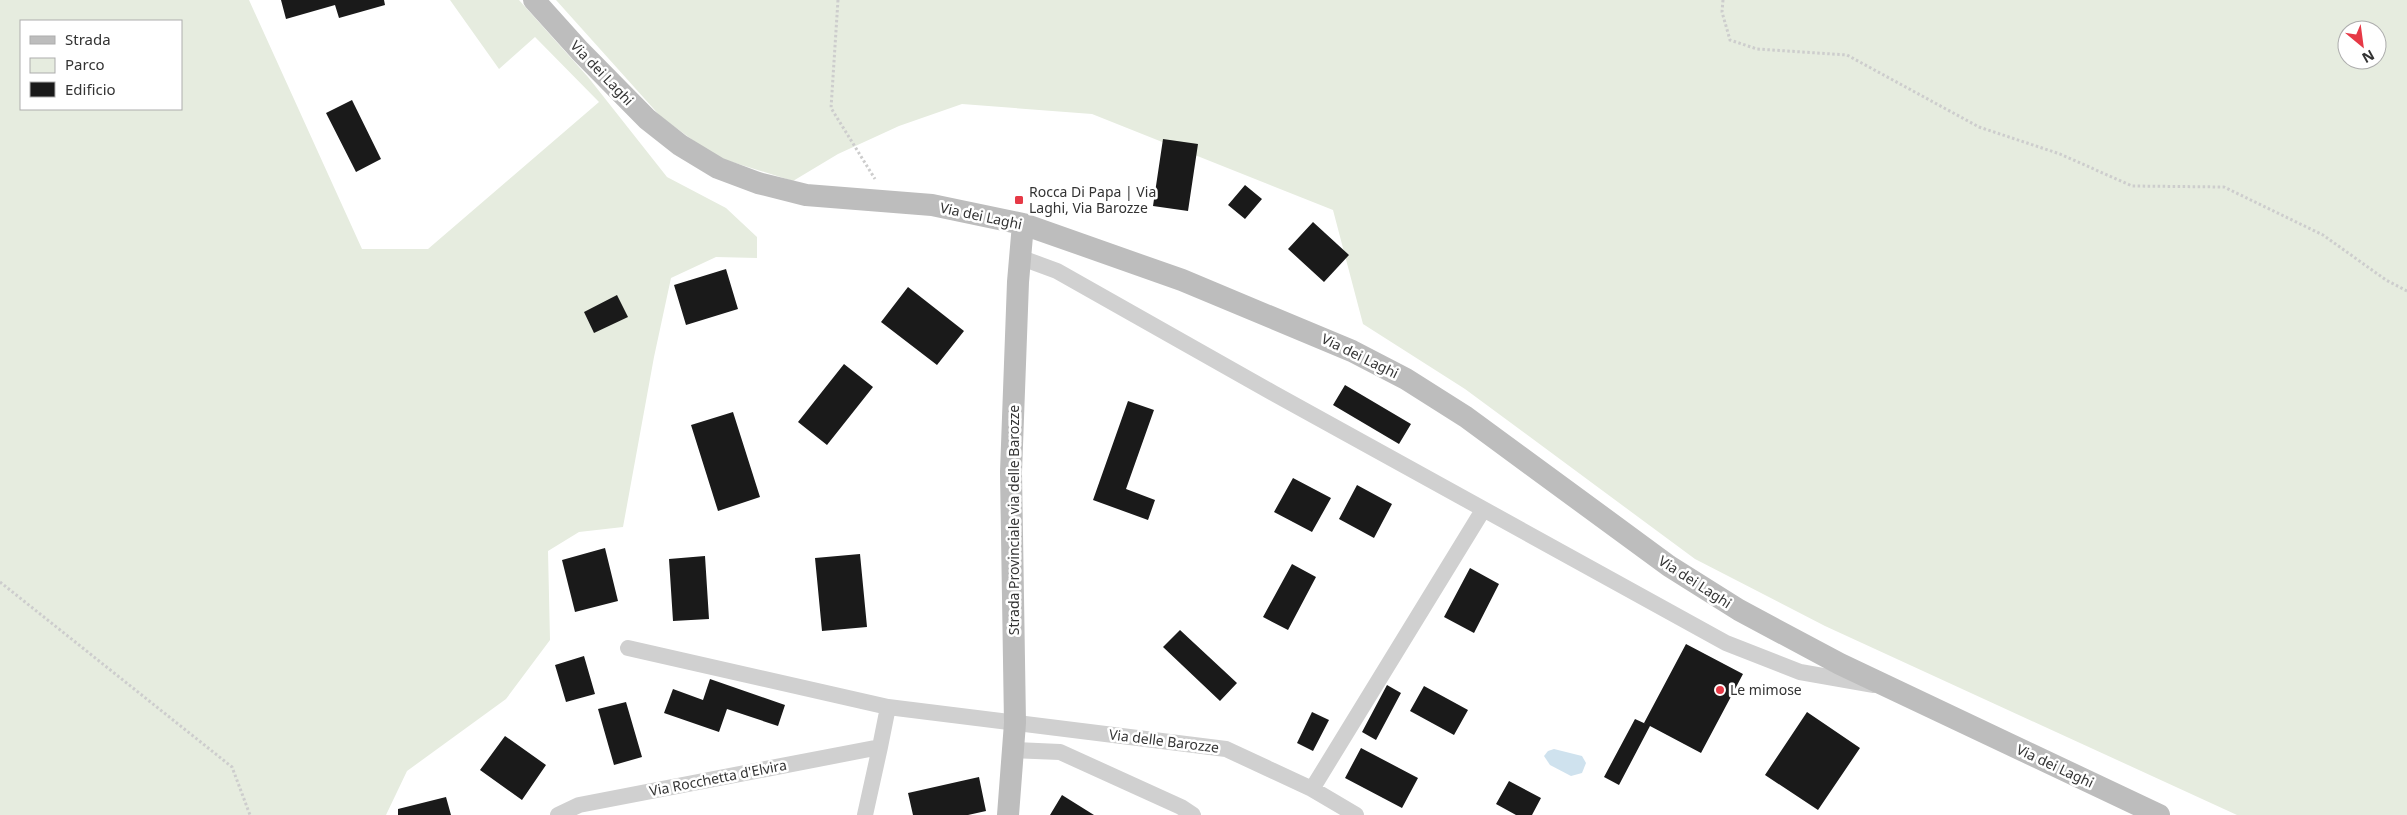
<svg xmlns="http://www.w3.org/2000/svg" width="2407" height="815" font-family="'Noto Sans',sans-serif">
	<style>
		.green { fill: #e6ecdf; fill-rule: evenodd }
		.water { fill: #cfe2ee }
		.building { fill: #1a1a1a }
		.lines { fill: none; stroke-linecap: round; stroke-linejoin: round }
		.path { stroke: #cdcdcd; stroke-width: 3; stroke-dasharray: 2.5 2.5; stroke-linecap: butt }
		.street { stroke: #d0d0d0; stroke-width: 16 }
		.secondary { stroke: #bdbdbd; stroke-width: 22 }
		.poi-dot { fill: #e63946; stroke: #fff; stroke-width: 2 }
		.labels { text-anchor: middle; stroke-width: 5; stroke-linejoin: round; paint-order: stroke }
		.street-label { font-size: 14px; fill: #333; stroke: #fff }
		.poi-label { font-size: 14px; fill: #333; stroke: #fff; text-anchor: start }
	</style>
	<rect width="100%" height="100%" fill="#fff"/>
	<path class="green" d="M0,0H249L362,249H428L599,102L535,37L499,69L450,0H519L588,77L667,177L726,208L757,237V258L716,257L671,278L654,357L623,527L579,532L548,551L550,640L506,699L407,771L386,815H0ZM21,21H181V109H21Z
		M556,0H2407V815H2237L1825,626L1695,559L1465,389L1363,324L1333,210L1092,114L962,104L899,126L838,154L793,181L716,157L661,117ZM2347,30H2377V60H2347Z"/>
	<path class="water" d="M1554,749L1582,756L1586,763L1582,773L1571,776L1550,765L1544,756L1548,751Z"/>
	<path class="building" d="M281,0H384L385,5L339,18L335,5L286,19Z
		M352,100L381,159L356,172L326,113Z
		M1163,139L1198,144L1188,211L1153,206Z
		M1245,185L1262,199L1245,219L1228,205Z
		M1313,222L1349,255L1324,282L1288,249Z
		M726,269L738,309L686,325L674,285Z
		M908,287L964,331L937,365L881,322Z
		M617,295L628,317L594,333L584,312Z
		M844,364L873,387L827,445L798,422Z
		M1345,385L1411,424L1399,444L1333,405Z
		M1128,401L1154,410L1126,489L1155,500L1148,520L1093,500Z
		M733,412L760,497L718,511L691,425Z
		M1293,478L1331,498L1312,532L1274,512Z
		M1357,485L1392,504L1374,538L1339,519Z
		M605,548L618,601L575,612L562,560Z
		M860,554L867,627L822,631L815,558Z
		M705,556L709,619L673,621L669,559Z
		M1292,564L1316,577L1288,630L1263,617Z
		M1470,568L1499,584L1474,633L1444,617Z
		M1180,630L1237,683L1220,701L1163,647Z
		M1686,644L1743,674L1701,753L1650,726L1619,785L1604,777L1635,719L1646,724L1644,723Z
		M584,656L595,694L566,702L555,665Z
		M710,679L785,705L778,726L727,709L719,732L664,713L673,689L703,700Z
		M1387,685L1401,693L1376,740L1362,732Z
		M1424,686L1468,710L1454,735L1410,711Z
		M626,702L642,757L614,765L598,709Z
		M1312,712L1329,720L1313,751L1297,743Z
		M1807,712L1860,748L1818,810L1765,775Z
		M505,736L546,765L522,800L480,770Z
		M1361,748L1418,778L1402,808L1345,778Z
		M979,777L986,811L968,815H913L908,793Z
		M1509,781L1541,798L1532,815H1516L1496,804Z
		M1062,795L1094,815H1050Z
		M446,797L451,815H398V809Z"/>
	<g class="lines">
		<path class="path" d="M838,0L831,108L875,179
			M1723,0L1722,12L1730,40L1757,49L1847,55L1979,127L2060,154L2132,186L2224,187L2323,235L2386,280L2407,291
			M0,582L232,767L250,815"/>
		<path class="street" d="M1019,257L1057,271L1273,393L1726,643L1800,672L1874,685
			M628,648L888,707
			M1013,750L1060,752L1181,807L1193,815
			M1312,789L1483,510
			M558,815L579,805L880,747L888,707L1226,749L1312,789L1356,815
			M865,815L880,747"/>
		<path class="secondary" d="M534,0L580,51L647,119L680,145L718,168L758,183L806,195L932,205L1023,224L1182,280L1352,351L1406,379L1466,417L1669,566L1739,610L1840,664L2159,815
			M1008,815L1015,723L1011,472L1018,282L1023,224"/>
	</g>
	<g class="poi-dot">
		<rect x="1014" y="195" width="10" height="10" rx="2.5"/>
		<circle cx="1720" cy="690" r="5"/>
	</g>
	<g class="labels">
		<g class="street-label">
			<text transform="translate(602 73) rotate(46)" y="5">Via dei Laghi</text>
			<text transform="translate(981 216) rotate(12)" y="5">Via dei Laghi</text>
			<text transform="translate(1360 356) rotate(26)" y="5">Via dei Laghi</text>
			<text transform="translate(1014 520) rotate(-90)" y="5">Strada Provinciale via delle Barozze</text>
			<text transform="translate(1695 582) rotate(33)" y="5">Via dei Laghi</text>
			<text transform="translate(1164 741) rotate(7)" y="5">Via delle Barozze</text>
			<text transform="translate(2055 766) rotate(25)" y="5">Via dei Laghi</text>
			<text transform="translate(718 778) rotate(-11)" y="5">Via Rocchetta d'Elvira</text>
		</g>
		<g class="poi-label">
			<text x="1029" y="197">Rocca Di Papa | Via<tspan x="1029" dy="16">Laghi, Via Barozze</tspan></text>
			<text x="1730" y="695">Le mimose</text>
		</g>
	</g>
	<rect x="20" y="20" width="162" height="90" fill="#ffffff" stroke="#adadad"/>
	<rect x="30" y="36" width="25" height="8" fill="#bdbdbd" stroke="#adadad"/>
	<text x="65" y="45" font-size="15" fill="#333333">Strada</text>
	<rect x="30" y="58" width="25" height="15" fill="#e6ecdf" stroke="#adadad"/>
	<text x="65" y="70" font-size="15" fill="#333333">Parco</text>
	<rect x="30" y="82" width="25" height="15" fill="#1a1a1a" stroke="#adadad"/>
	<text x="65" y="95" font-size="15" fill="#333333">Edificio</text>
	<g transform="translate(2362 45) rotate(151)"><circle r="24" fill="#ffffff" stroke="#adadad"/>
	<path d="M0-4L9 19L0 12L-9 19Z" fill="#e63946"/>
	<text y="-8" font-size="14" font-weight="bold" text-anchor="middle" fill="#333333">N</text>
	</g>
</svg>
